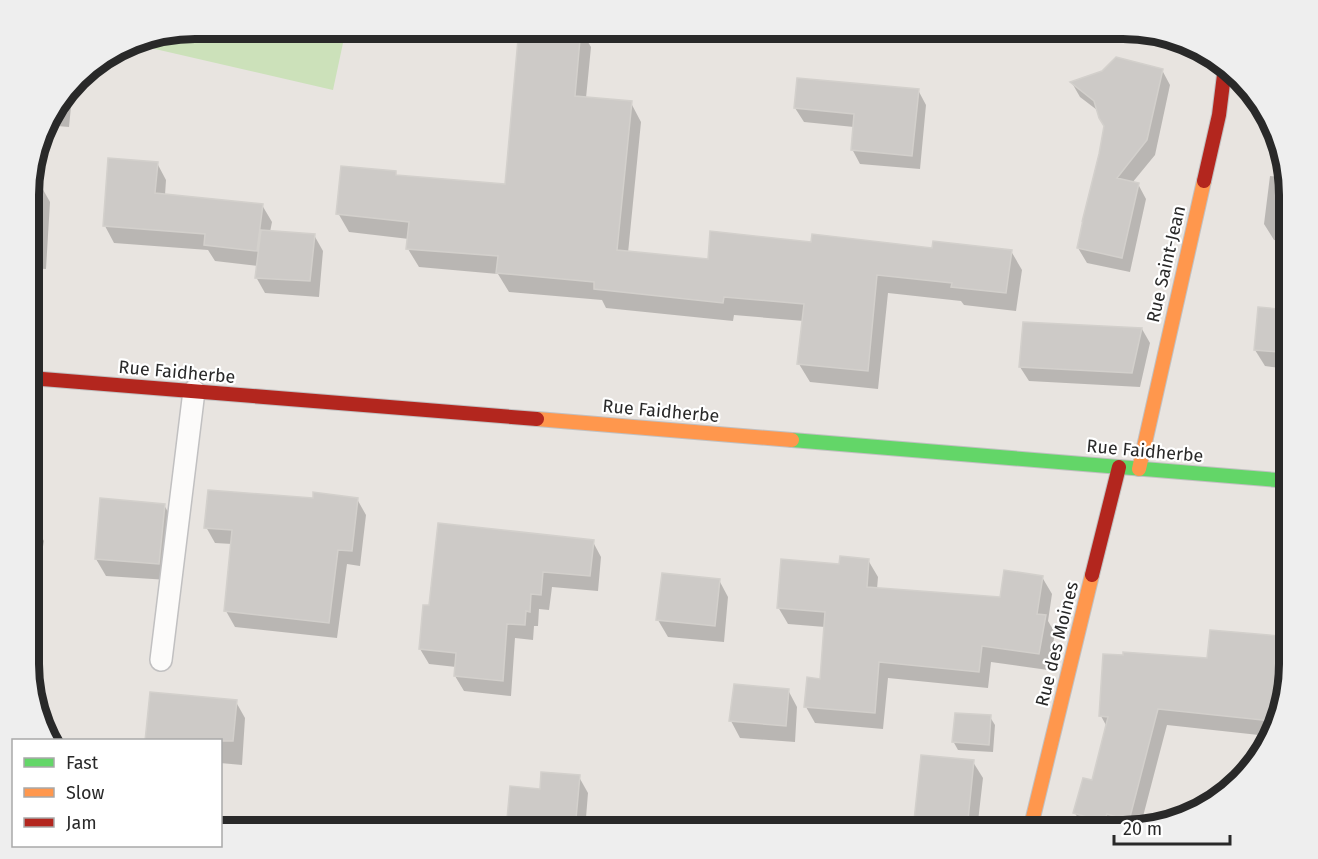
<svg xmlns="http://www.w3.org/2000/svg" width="1318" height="859" font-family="'Fira Sans',sans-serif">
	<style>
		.grass { fill: #cce1ba }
		.shadow { fill: #0003 }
		.building { fill: #cdcac7; stroke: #d3d0cc; stroke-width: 1.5 }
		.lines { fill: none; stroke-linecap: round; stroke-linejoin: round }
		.lane-casing { stroke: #c1c0c1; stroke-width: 24 }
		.fast-casing { stroke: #c1c0c1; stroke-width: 16 }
		.slow-casing { stroke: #c1c0c1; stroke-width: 16 }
		.jam-casing { stroke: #c1c0c1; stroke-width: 16 }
		.lane { stroke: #fcfbfa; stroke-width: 21 }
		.fast { stroke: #63d668; stroke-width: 14 }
		.slow { stroke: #ff974d; stroke-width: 14 }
		.jam { stroke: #b3261e; stroke-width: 14 }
		.labels { text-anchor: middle; stroke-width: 4.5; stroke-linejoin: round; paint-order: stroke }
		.street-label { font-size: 18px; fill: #292929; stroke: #fff }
		.rim { fill: none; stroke: #292929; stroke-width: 8 }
	</style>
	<rect width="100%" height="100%" fill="#e8e4e0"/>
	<path class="grass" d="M195,29H346L333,90L129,43L132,41Z"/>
	<path class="shadow" d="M580,29L591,47L586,98L631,103L641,122L628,253L709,261L812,244L934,250L1011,251L1022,270L1016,311L964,305L961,301L888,293L878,389L810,382L799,364L804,321L734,315L733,321L606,308L602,300L509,292L498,274L419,267L408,249L409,239L349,232L338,213L395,173L397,177L506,185Z
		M1162,70L1170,85L1155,155L1132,183L1138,184L1146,199L1130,272L1087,263L1078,248L1106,127L1097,110L1080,97L1072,83Z
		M73,86L69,127L45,125L46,121Z
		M918,90L926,105L920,169L860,164L852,149L854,127L804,122L795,108Z
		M157,163L166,180L165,195L262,205L272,222L270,232L314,235L323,251L319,297L265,293L256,277L258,266L215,261L208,250L114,243L105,226Z
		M1270,176L1287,178L1289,185V242L1274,240L1264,224Z
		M30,185L41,186L50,202L46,269L30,268Z
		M1259,309L1289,311V369L1265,366L1255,350Z
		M1142,329L1150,343L1140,387L1029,381L1020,367Z
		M102,499L164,505L174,522L168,580L106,576L96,559Z
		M357,499L366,515L360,566L347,564L337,638L235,627L226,611L232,544L215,543L206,527L314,500Z
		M30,523L34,524L44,541L30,620Z
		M593,542L601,557L598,591L552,587L549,610L539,609L538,626H534L533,640L515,638L511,696L464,691L455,676L456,667L429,664L420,649L430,607Z
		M868,560L878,577L877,589L1001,599L1042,577L1052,594L1048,621L1055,633L1048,670L991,662L988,688L888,678L883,729L815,723L806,707L821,680L825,627L788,624L778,607L840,565Z
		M719,580L728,597L724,642L668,637L658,620Z
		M1279,637L1288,653L1286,684L1268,736L1167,725L1140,828L1133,830L1084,829L1075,813L1093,782L1107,727L1101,716L1209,659Z
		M788,690L797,707L795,742L740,738L731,721Z
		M236,702L245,718L242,765L220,763V740Z
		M990,717L995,725L993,752L958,750L953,741Z
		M922,757L973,762L983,778L977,830H915Z
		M579,777L588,793L585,830H508L511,788L541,791Z"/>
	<path class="building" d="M519,28H581L575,96L632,101L617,250L708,259L710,231L811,242L812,234L932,248L933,241L1012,250L1006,293L951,287L952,283L877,275L868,371L797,364L804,304L724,297L723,303L594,289V282L496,273L498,256L406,249L409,222L336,214L341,166L396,171V175L505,184Z
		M1116,57L1163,69L1147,140L1117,178L1139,183L1122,258L1077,248L1083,220L1082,222L1099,154L1104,126L1099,118L1094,101L1070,82L1102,71Z
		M797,78L919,89L912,156L851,150L854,114L794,108Z
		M108,158L158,162L155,193L263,204L257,251L204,245L205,234L103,226Z
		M261,230L315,234L310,281L255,278Z
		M1258,307L1289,310V353L1254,350Z
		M1023,322L1142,328L1132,373L1019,367Z
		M208,490L313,498V492L358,498L352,551L338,550L329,623L224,611L232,530L204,528Z
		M100,498L165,504L159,564L95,559Z
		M438,523L594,540L590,576L543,572L541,595L531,594L530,612L526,611L525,625L507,624L503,681L454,676L456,653L419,649L423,605H429Z
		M840,556L869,559L867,587L1000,597L1004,570L1043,576L1037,614L1046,615L1039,654L982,646L979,672L879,662L875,713L804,707L807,677L820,679L825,612L777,608L781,559L839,564Z
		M662,573L720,579L715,626L656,620Z
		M1210,630L1280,636L1273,721L1158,709L1129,821L1107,814L1104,822L1073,813L1083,778L1092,780L1108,717L1099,716L1103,654L1123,655V652L1207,658Z
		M734,684L789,689L786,726L729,721Z
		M150,692L237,700L233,741H145Z
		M955,713L991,715L989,745L952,742Z
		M921,755L974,760L967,830H913Z
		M541,772L580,775L575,830H506L510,786L540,789Z"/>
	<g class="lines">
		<defs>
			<path id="lane" d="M161,660L194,391"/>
			<path id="fast" d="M792,440L1289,481"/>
			<path id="slow" d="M537,419L792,440
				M1139,469L1204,181
				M1030,830L1092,575"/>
			<path id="jam" d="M1204,181L1219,115L1225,67
				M30,378L537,419
				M1092,575L1119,467"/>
		</defs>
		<use href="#lane" class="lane-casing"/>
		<use href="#fast" class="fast-casing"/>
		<use href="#slow" class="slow-casing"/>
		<use href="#jam" class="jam-casing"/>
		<use href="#lane" class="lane"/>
		<use href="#fast" class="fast"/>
		<use href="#slow" class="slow"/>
		<use href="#jam" class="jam"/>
	</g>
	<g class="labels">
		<g class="street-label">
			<text transform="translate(1166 264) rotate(-77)" y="6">Rue Saint-Jean</text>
			<text transform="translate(177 372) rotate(5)" y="6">Rue Faidherbe</text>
			<text transform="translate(661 411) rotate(5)" y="6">Rue Faidherbe</text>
			<text transform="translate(1145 451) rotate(5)" y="6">Rue Faidherbe</text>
			<text transform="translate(1057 644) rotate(-76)" y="6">Rue des Moines</text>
		</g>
	</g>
	<path d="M0 0H1318V859H0ZM195 39H1123A156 156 0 0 1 1279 195V664A156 156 0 0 1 1123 820H195A156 156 0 0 1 39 664V195A156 156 0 0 1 195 39Z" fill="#eee" fill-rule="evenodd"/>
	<path class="rim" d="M195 39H1123A156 156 0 0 1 1279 195V664A156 156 0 0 1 1123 820H195A156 156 0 0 1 39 664V195A156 156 0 0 1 195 39Z"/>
	<rect x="12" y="739" width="210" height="108" fill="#ffffff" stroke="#a9a9a9" stroke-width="1.5"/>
	<rect x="24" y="758" width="30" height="9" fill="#63d668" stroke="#a9a9a9" stroke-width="1.5"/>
	<text x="66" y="769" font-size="18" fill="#292929">Fast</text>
	<rect x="24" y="788" width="30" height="9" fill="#ff974d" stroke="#a9a9a9" stroke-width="1.5"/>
	<text x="66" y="799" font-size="18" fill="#292929">Slow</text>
	<rect x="24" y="818" width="30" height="9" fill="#b3261e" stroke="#a9a9a9" stroke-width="1.5"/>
	<text x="66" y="829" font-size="18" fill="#292929">Jam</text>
	<path d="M1114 835v9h116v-9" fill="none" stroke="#292929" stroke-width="3"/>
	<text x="1123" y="835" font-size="18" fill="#292929" stroke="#ffffff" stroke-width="4.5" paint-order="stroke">20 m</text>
</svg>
